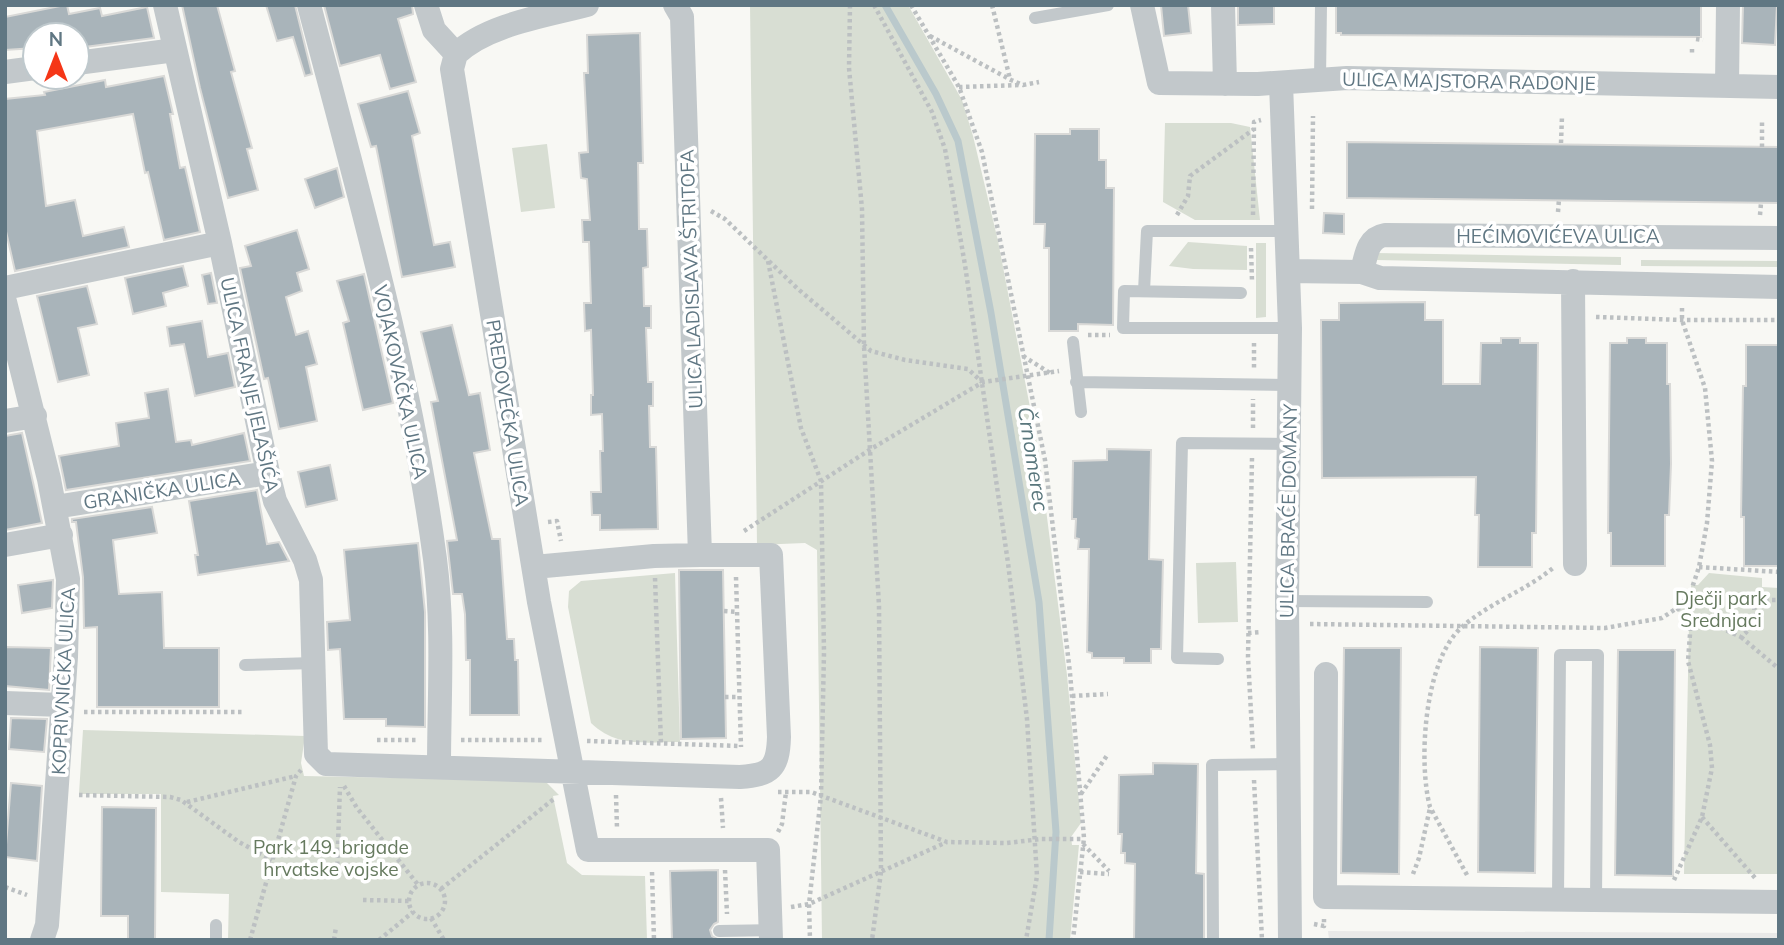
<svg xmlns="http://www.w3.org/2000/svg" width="1784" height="945" font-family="Mulish,sans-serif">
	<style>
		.built { fill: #e9e9e8 }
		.green { fill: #d8ded3 }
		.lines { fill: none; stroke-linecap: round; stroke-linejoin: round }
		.stream { stroke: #bac9cc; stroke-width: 7 }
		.building { fill: #a9b4ba; stroke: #d9d9d7; stroke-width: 2 }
		.path { stroke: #bcc0c2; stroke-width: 4.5; stroke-dasharray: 3.5 3.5; stroke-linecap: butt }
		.service { stroke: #c2c8cb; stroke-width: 12 }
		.minor { stroke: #c2c8cb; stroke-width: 24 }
		.labels { text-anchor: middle; stroke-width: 7; stroke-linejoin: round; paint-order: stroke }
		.street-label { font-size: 19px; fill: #607783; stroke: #fff }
		.park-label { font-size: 19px; fill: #667a5f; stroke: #fff }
		.water-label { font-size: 21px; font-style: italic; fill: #5a777d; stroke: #fff }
	</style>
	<rect width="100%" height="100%" fill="#f8f8f4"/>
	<path class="built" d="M1328,931L1779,933V940H1329Z"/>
	<path class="green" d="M750,5H908L962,100L973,136L998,241L1039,454L1067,675L1081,823L1071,837L1072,845H1079L1070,940H822L817,550L805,543L757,545Z
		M1165,123H1231L1250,127L1260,220H1195L1163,202Z
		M547,144L555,208L521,212L512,148Z
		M1188,242L1247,246V270L1193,269L1169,266Z
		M1256,243H1266V317L1256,318Z
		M1376,253L1621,257V265L1376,260Z
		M1641,260L1779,261V267L1641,266Z
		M1236,562L1238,622L1198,623L1196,563Z
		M675,573L680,742C647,742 617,748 591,723L568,607L569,591L581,581Z
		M1709,573L1762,578V587L1779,588V874H1684L1689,625L1676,607L1691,592V585H1698Z
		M83,730L305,736L301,763L304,776L545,781L559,795L553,796L567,863L582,875L645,876L647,940H228L229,894L161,892V794H79Z"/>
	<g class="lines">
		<path class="stream" d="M885,5L936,94L958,141L991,313L1039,602L1056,832L1049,940"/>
	</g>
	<path class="building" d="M65,5H67L69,14L100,8L102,16L147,7L154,38L77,48V35H35V48L5,50V17Z
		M182,5H217L235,71L231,72L252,148L247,149L258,190L228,198L200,88Z
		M266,5H295L312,74L305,76L293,37L277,41Z
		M324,5H412L413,14L398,19L416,82L390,89L380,55L340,66Z
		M1161,5H1188L1191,33L1164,36Z
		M1238,5H1274V24L1238,25Z
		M1336,5H1701V37L1341,35V33H1336Z
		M1743,5H1777L1775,45L1742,43Z
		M640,33L643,163H638L639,229H647L648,267L643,268L644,306H651V328H646L648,382H653V406H649L650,447H656L658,529L600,530V515H592L591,492H601L600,451H603L602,414L591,415V395H593L591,330L585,331L584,303H591L589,242H583L582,220H590L587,179L581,178L579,153L588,152L584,73H588L587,35Z
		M164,76L173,114H170L180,168L185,167L200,232L164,240L148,172L145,173L133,114L37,131L46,206L75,200L83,236L124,227L129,247L15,271L5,227V99L45,95L44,92L105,80L106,87Z
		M408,91L420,133L412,136L434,245L450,242L455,267L402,277L376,146L371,147L358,104Z
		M1070,129H1099V160H1106V188H1114L1113,325L1078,324V331H1049V248H1044L1045,224H1034L1035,134H1070Z
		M1347,142L1779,147V203L1347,198Z
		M337,168L344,197L315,208L305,179Z
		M1324,213L1344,214V234L1323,233Z
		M297,230L309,269L297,273L302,291L286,297L296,335L308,331L317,364L306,367L317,421L279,429L268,378L264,379L240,268L251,266L245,246Z
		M183,266L188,286L163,293L166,306L133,314L125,278Z
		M211,273L217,303L208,304L202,275Z
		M364,274L393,403L363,410L343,323L349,321L337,281Z
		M87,286L97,324L78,328L89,375L58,382L37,296Z
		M1425,302V320H1443V384H1480L1481,343H1501V338H1520V343H1538L1536,533H1532V567H1478L1479,515H1475L1476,477L1322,478L1321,320H1339V303Z
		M202,321L208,357L228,353L235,387L195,396L184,344L170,346L167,327Z
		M452,325L469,395L480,393L490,450L474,453L492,539H500L507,639H514L515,660H518L519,715H470V660H466L465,614L462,594H453L447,541L457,540L431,402L438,401L421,332Z
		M1627,338H1646V343H1667V384H1670L1671,464L1669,515H1665V566H1611V533H1608L1610,343H1627Z
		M1746,345H1779V566H1744V517H1741L1743,386H1746Z
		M168,389L176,442L191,440L192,445L244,433L250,461L66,490L59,456L119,446L116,423L149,418L145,393Z
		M22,433L42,523L5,530V436Z
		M1107,449L1151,450L1149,559L1163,560L1161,649H1151V663H1124V658H1092V653L1087,652L1089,549H1078L1079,539L1075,538L1076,519H1072L1073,461L1107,460Z
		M330,465L337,500L306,507L298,472Z
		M257,490L267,544L279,542L289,561L198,575L195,555H198L189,501Z
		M152,507L157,533L113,540L119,594L162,592L164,648H219V707H97V627L84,628L83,577L76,522H72V519Z
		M418,543L425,612V727L386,726V719H344L340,649L328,650L327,622L350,620L344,550Z
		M679,570H723L726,738L681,739Z
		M53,580L52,608L22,613L18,585Z
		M5,647L51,648L49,690L5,686Z
		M1480,647L1538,648L1535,873L1478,872Z
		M1344,648H1401L1399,874L1341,873Z
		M1618,650H1675L1673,876L1615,875Z
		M11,718L47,719L44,752L9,749Z
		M1153,763L1198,764L1196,873L1204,874V940H1134L1135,864L1125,863V853H1121L1122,834H1118L1119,775L1153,774Z
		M11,783L42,786L37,861L5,857Z
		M102,807L156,808L155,940H128V916H101Z
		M718,870V922L714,924L710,930L712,936L719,940H672L670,871Z"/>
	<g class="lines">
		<path class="path" d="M850,5L849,68L862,209L864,346L879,606L881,872L872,940
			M874,5L932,112L945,149L965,265L1008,563L1027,719L1037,876L1026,940
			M911,5L959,87L982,152L1045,460L1070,673L1084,838L1073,940
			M992,5L1010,79
			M930,36L1011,80L1023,85L1039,82
			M1696,39L1703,40
			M1692,49V55
			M959,87L1021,85
			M1561,143L1562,116
			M1762,147V120
			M1312,209L1313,116
			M711,211L725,219L798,289L871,351L905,360L968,369L982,382
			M1558,212L1559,199
			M1177,215L1188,196L1190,176L1254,129
			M1253,215L1254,122L1261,120
			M1760,215L1761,203
			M1251,248L1252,281
			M768,261L801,428L821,481L824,652L821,796L809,904L810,940
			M1596,317L1682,320H1779
			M1088,335H1110
			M1254,343V369
			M1023,356L1050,373
			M1253,428V399
			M1252,458L1248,657L1253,750
			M548,522L557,521L561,541
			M744,531L871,449L983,382L1059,371
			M1699,567L1779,572
			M736,577L741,747
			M655,578L661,744
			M1677,608L1690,594L1699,567L1707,523L1712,461L1705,388L1682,320V306
			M724,611L737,612
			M1310,624L1605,628L1662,618L1677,608L1691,621L1719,627L1741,637L1755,624L1754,600H1779
			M1248,633L1261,632
			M1741,637L1779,669
			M1072,696L1108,694
			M725,697H739
			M84,712H244
			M377,740H417
			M461,740H543
			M587,741L741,746
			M1254,780L1262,940
			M344,786L357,808L419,886
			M778,792H811L947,842L1007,843L1041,839H1083
			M1081,794L1108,754
			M79,795L170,797L181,800L239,842L272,860
			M616,795L617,828
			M721,798L723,828
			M187,802L296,776
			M1702,817L1756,879
			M778,832L782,824L786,792
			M1083,844L1109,871
			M725,870L727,914
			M337,872L340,787
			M652,872L654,940
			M1080,872L1109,874
			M1413,874L1419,858L1430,808
			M1467,875L1430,807C1418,762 1424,660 1462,627C1489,603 1525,591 1553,568
			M1674,880L1702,817L1712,768L1710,745L1688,661L1691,621
			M409 901a18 18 0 1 1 36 0a18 18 0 1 1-36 0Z
			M5,887L27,895
			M441,889L555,798
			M363,900L410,901
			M791,907L809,904L947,842
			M431,918L444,940
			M1314,924L1324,926V919
			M250,940L296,776L301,770
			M334,940L336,927
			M379,940L413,912"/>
		<path class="service" d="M1035,18L1108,5
			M1320,79L1321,5
			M1144,291L1147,231H1287
			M1241,293L1124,291L1123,328H1290
			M1073,342L1081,412
			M1076,382L1290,385
			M1287,601L1427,602
			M1218,659L1177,658L1182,443L1289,444
			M245,665L314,663
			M1558,898L1560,655H1598L1596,899
			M216,925V940
			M719,931L771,930
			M1213,940L1212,765L1288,764"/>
		<path class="minor" d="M165,5L220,243L268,473L275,501L305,560L311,580L316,754L326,764L740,777C771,775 778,768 779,737L771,555H700
			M309,5C357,188 410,371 435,559C444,628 439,698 439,767
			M426,5L434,30L456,54L452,69L539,602L588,850H768L771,940
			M1142,5L1159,83L1258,84L1347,78L1779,87
			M1223,5L1225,84
			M456,54C488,24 546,16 587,5
			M77,63L175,50
			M5,72L35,68
			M1281,83L1290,328L1287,601L1290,940
			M1727,86L1728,5
			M1288,271L1362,272L1380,278L1779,287
			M1362,272C1366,256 1367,238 1385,235L1779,238
			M1573,281L1575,564
			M5,288L220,243
			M5,302L49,479L68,579L66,657L47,925L42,940
			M5,421L35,416
			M55,507L268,473
			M5,545L61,535
			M534,567L654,556L700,555L682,17L675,5
			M1326,674L1325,897L1779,902
			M5,703L62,705"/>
	</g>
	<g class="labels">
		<g class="street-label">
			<text transform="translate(1469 81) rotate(1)" y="7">ULICA MAJSTORA RADONJE</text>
			<text x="1558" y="243">HEĆIMOVIĆEVA ULICA</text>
			<text transform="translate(691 279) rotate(-92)" y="7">ULICA LADISLAVA ŠTRITOFA</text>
			<text transform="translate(401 382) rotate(78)" y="7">VOJAKOVAČKA ULICA</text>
			<text transform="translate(250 385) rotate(78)" y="7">ULICA FRANJE JELAŠIĆA</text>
			<text transform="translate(508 413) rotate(81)" y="7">PREDOVEČKA ULICA</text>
			<text transform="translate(162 490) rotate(-9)" y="7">GRANIČKA ULICA</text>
			<text transform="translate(1288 511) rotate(-89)" y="7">ULICA BRAĆE DOMANY</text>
			<text transform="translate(63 681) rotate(-87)" y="7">KOPRIVNIČKA ULICA</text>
		</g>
		<g class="park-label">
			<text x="1721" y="605">Dječji park<tspan x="1721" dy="22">Srednjaci</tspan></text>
			<text x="331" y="854">Park 149. brigade<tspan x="331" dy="22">hrvatske vojske</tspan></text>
		</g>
		<g class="water-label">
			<text transform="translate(1033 459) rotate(81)" y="7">Črnomerec</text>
		</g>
	</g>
	<rect width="1784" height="945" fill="none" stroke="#607783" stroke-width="14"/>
	<g transform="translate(56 56)"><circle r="33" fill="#ffffff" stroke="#bfc9cd" stroke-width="2"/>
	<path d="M0-5L12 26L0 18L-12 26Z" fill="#f53617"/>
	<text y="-10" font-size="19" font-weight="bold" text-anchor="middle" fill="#607783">N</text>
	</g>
</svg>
